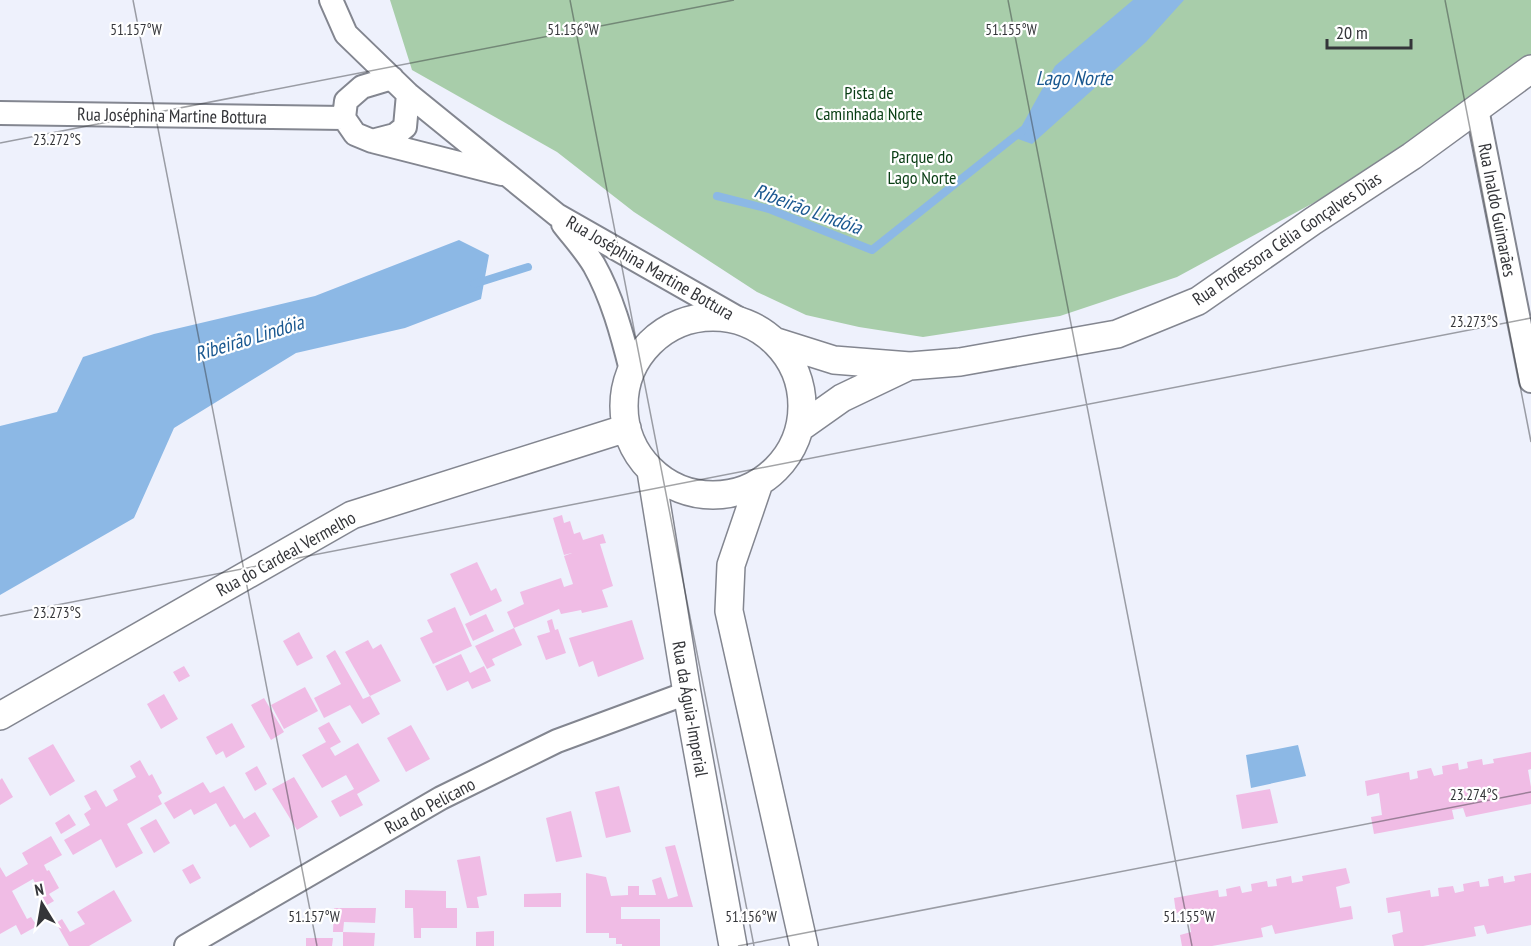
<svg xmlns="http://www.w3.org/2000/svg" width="1531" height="946" font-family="'PT Sans Narrow',sans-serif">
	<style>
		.green { fill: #a8cdaa }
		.water { fill: #8cb8e5 }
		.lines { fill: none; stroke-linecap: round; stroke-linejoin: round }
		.stream { stroke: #8cb8e5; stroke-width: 8 }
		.building { fill: #f0bce5 }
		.minor-casing { stroke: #838690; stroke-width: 26 }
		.tertiary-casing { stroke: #838690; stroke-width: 30 }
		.minor { stroke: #fff; stroke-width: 22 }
		.tertiary { stroke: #fff; stroke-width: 27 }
		.ticks { fill: none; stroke: #343539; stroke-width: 1.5; stroke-opacity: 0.45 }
		.labels { text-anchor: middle; stroke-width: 4.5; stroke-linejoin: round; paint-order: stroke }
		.park-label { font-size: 18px; fill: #083d13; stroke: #fff }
		.street-label { font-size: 18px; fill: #343539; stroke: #fff }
		.water-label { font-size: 20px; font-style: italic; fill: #1a5890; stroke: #fff }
		.ticks-label { font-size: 15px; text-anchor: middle; fill: #343539; stroke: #fff; stroke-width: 4.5; stroke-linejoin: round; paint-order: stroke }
	</style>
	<rect width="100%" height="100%" fill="#eef1fc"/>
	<path class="green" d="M390,0H1531V59L1472,103L1317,201L1177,277L1060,316L923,337L859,327L806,315L757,292L634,212L557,152L412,70Z"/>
	<path class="water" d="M1133,0H1184L1146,42L1032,144L1015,138L1055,66Z
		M459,240L489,255L481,299L405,328L296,353L174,428L134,518L0,595V426L57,412L83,357L154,334L315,296Z
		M1298,745L1306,776L1251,788L1246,755Z"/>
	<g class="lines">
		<path class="stream" d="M717,196L769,209L872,250L1023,130
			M474,284L528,267"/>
	</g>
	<path class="building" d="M562,515L564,523L570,521L574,534L580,532L583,540L603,534L606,543L600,544L613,586L602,590L608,607L582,613L581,610L561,614L559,609L514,628L507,612L524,604L520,592L561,578L564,587L573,584L564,556L572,553L564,555L553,518Z
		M477,562L491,591L496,588L502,601L470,616L450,574Z
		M455,607L472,646L433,664L420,638L433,632L427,620Z
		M486,614L494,631L473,641L465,624Z
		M552,619L555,630L558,629L566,653L546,660L537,636L550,632L547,621Z
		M632,620L644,659L598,677L593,661L579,667L569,638Z
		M514,628L522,645L492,659L495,665L487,669L475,646Z
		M299,632L313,658L297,666L283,641Z
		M368,640L373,649L381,644L401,681L370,696L345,652Z
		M335,650L363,699L370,696L380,714L362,724L350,705L324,718L314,698L341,684L326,656Z
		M461,654L470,673L484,666L491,681L472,689L468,681L447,691L435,666Z
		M184,666L190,676L179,682L173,672Z
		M305,687L318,711L284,729L271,705Z
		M164,694L178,719L161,729L147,704Z
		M264,698L284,732L271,740L251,705Z
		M329,722L341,742L330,748L335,756L358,743L380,781L357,794L363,805L340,817L331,801L354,789L346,775L322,788L302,755L326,742L318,728Z
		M232,723L245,747L226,758L223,751L216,755L206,737Z
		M411,725L430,759L406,772L387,738Z
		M53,744L75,781L50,796L28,758Z
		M1531,752V769L1528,770L1531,787V804L1466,817L1463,808L1452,810L1454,819L1374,834L1371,817L1382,815L1379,793L1367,796L1365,781L1409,772L1410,780L1418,778L1417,771L1431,768L1434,776L1443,774L1442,766L1458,763L1459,770L1468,768L1467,762L1482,759L1483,765L1494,763L1493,759Z
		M140,760L149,776L152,774L162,793L158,796L162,804L127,824L143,853L116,868L101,839L73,855L64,840L90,825L84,814L91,809L84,796L96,790L106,807L118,800L113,790L136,777L130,766Z
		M257,766L267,784L255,791L245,773Z
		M294,777L318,817L297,830L272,789Z
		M2,778L13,797L0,805V780Z
		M203,782L210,793L224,786L244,819L255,812L270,836L250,848L235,824L230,827L216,803L194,815L191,809L174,819L164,803Z
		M619,786L631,832L606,838L595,792Z
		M1270,789L1278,823L1242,829L1236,795Z
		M571,811L582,857L556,862L546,818Z
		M69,814L76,825L61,834L55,823Z
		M156,819L170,843L154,853L140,828Z
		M51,836L62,855L44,865L47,871L49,870L59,888L49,894L54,901L47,905L33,879L12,891L27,919L31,917L37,926L21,935L16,925L0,934V867L6,877L28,864L22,853Z
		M675,845L693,907H621V919H660V946H622V944H616V938H609V933H586V873L606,877L611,896L628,895V886H639V895H656L652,880L661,877L668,899L678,896L665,847Z
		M480,856L487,895L477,897L479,908H467L457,860Z
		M193,864L201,878L190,884L182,870Z
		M1346,868L1350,883L1336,887L1340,908L1351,906L1353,919L1275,934L1272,925L1261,928L1263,937L1212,946H1182L1180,935L1191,932L1188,911L1176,913L1174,898L1218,890L1219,897L1227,896L1226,889L1240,886L1242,893L1252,891L1251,884L1267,881L1268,887L1277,886L1276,879L1291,876L1292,883L1303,881L1302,876Z
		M1531,873V925L1487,934L1484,925L1474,927L1476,936L1423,946H1394L1392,935L1403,932L1400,911L1388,913L1386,898L1430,890L1431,897L1439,896L1438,888L1453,886L1455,893L1464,891L1463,884L1479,881L1480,887L1489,886L1488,879L1503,876L1504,883L1515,881L1514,876Z
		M114,890L132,921L89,946H69L56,923L62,919L70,932L85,924L77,912Z
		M405,890L446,891V908H457V928H421V938H414L413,908H405Z
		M561,893V907H524V894Z
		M334,908H376L375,923L344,922L343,932H333Z
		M494,931V946H476V932Z
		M343,932L375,933L374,946H343Z
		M306,938H333L332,946H306Z"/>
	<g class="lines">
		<defs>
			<path id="minor" d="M331,0L346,34L408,94L557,215L743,321
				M392,78L362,87L346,101L344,118L355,134L372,141L502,174
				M1477,109L1531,381
				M0,113L344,118
				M372,141L395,135L405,127L408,94
				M563,224C573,237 585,250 594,265C612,297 622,334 631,370
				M186,946L441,798L557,741L687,693"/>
			<path id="tertiary" d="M624 406a89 89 0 1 1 178 0a89 89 0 1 1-178 0Z
				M777,342L834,360L910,366L960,362L1117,334L1198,301L1313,221L1412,156L1531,69
				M801,427L842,398L909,366
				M651,471L687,693L733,946
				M759,483L731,565L729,611L804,946
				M0,716L352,515L627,428"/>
		</defs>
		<use href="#minor" class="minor-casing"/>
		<use href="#tertiary" class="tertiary-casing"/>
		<use href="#minor" class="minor"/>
		<use href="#tertiary" class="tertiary"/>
	</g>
	<path class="ticks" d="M133,0L317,946M570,0L754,946M1008,0L1192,946M1445,0L1531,442M0,143L734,0M0,616L1531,318M738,946L1531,792"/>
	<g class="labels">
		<g class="park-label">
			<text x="869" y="99">Pista de<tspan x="869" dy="21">Caminhada Norte</tspan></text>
			<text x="922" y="163">Parque do<tspan x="922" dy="21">Lago Norte</tspan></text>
		</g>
		<g class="street-label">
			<text transform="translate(172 116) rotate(1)" y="6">Rua Joséphina Martine Bottura</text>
			<text transform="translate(1497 210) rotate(79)" y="6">Rua Inaldo Guimarães</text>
			<text transform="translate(1287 239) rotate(-34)" y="6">Rua Professora Célia Gonçalves Dias</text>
			<text transform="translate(650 268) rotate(30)" y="6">Rua Joséphina Martine Bottura</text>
			<text transform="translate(286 554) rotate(-29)" y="6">Rua do Cardeal Vermelho</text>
			<text transform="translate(690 709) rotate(80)" y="6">Rua da Águia-Imperial</text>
			<text transform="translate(430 806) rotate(-28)" y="6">Rua do Pelicano</text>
		</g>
		<g class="water-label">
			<text x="1074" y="85">Lago Norte</text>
			<text transform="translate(808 209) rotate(20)" y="7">Ribeirão Lindóia</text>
			<text transform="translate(249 338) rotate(-17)" y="7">Ribeirão Lindóia</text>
		</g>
	</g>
	<g class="ticks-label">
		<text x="136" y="35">51.157°W</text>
		<text x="573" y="35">51.156°W</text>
		<text x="1011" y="35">51.155°W</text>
		<text x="57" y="145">23.272°S</text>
		<text x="1474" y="327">23.273°S</text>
		<text x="57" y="618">23.273°S</text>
		<text x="1474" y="800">23.274°S</text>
		<text x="314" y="922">51.157°W</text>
		<text x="751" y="922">51.156°W</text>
		<text x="1189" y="922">51.155°W</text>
	</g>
	<g transform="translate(42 904) rotate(349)" stroke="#ffffff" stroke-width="4.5" paint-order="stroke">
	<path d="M0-4.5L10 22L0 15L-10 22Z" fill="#343539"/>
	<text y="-9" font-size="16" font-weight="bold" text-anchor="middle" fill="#343539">N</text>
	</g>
	<path d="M1327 39v9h84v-9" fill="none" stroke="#343539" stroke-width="3"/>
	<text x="1336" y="39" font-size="18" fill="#343539" stroke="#ffffff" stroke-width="4.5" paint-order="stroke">20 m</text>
</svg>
